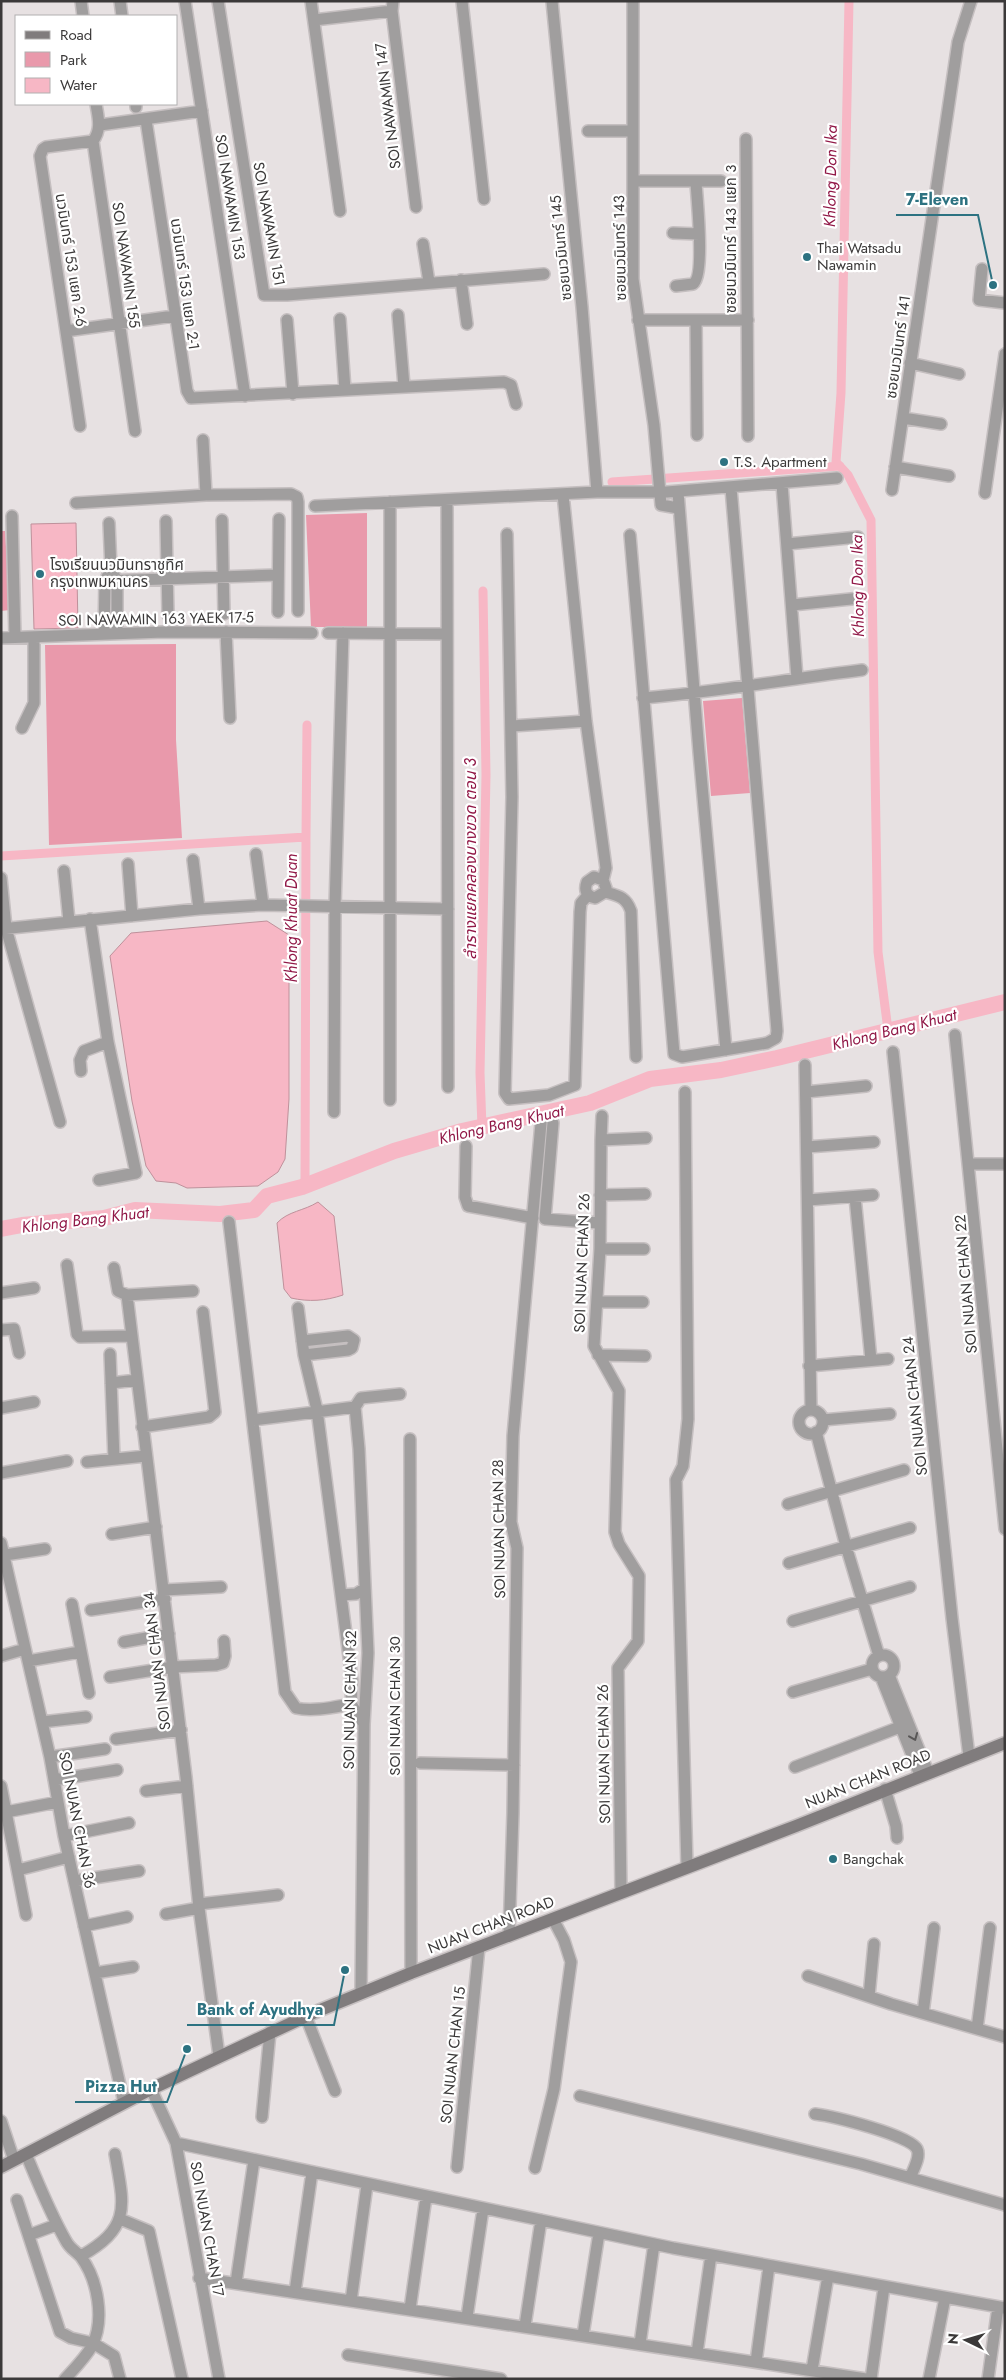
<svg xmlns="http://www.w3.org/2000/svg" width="1006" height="2380" font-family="Jost,'Noto Sans Thai',sans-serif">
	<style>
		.green { fill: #e999ab }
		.water { fill: #f7b7c5; stroke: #bf919b }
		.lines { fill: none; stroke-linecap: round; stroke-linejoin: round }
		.canal { stroke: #f7b7c5; stroke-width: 9 }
		.river { stroke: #f7b7c5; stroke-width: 16 }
		.minor-casing { stroke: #c5bfc0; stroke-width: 14 }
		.secondary-casing { stroke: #c5bfc0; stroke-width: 15 }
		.minor { stroke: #a09e9e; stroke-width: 11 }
		.secondary { stroke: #807c7d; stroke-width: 12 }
		.oneway { stroke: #595757 }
		.poi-dot { fill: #2d7281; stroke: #fff; stroke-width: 2 }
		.labels { text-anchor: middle; stroke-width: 4.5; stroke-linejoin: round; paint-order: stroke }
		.street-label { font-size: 15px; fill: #3b3939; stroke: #fff }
		.poi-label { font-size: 15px; fill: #3b3939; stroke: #fff; text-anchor: start }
		.water-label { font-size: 16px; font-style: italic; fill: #911847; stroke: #fff }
		.leader { fill: none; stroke: #2d7281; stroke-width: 2 }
		.callout-dot { fill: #2d7281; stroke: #fff; stroke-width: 2 }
		.callout-label { font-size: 16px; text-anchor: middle; font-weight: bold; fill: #2d7281; stroke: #fff; stroke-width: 4.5; stroke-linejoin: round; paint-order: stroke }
	</style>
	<rect width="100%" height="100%" fill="#e7e1e2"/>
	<path class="green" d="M367,513V627H311L306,515Z
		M1,531H5L10,610L1,611Z
		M176,644V740L182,838L49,845L45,645Z
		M742,698L750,793L711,796L703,701Z"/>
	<path class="water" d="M76,523L78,628L34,629L31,524Z
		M267,921L289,935V1099L285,1159L278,1172L258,1186L187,1188L176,1183L156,1181L146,1166L132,1101L110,956L131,933Z
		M318,1202L334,1216L343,1295C325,1301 309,1302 291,1298L284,1289L277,1223C288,1211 304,1211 318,1202Z"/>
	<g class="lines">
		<path class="canal" d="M849,1L841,393L836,462L848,475L871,520L878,952L888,1030
			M612,482L840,466
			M306,837L307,725
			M1,856L306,837L305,1185
			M482,1127L480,1073L486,775L483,591"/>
		<path class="river" d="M1,1229L22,1225L104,1218L135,1210L220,1214L254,1210L267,1196L302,1187L394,1151L462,1131L590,1103L650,1079L721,1070L777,1058L1005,1002"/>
		<defs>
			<path id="minor" d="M81,1L83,16
				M120,1L122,16
				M185,1L245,396
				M218,1L264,295H287L544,274
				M311,1L340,211
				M393,1L392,11L416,207
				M462,1L484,199
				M552,1L582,307L597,492
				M633,1V279L654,425L661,505L678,508
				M314,20L392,11
				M96,104C98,117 102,129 93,141L135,431
				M136,104V107
				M146,120L187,391L191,398L504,382L511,385L516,404
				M100,125L202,111
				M588,131H633
				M746,139L748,436
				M633,181H721
				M673,233L699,234
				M423,244L429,282
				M982,269L979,300L1005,303
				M461,280L467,324
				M676,286L693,284C705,276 697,199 696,183
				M398,315L404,386
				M340,319L345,390
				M287,320L293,394
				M638,320H748
				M696,320L697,435
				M66,331L174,316
				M910,363L959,374
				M903,418L941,424
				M80,426L40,156L43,149L46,147L93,141
				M203,440L206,495
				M895,467L949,476
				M782,484L797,678
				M892,490L958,42L971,1
				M678,492L699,752L726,1050
				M985,493L1005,354
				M563,494L586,721L606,868L603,880L606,888L605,892L595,898C586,896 584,890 587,882L594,877L603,880
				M447,500L448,1087
				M76,503L206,495L291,494L297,497L298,502V611
				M315,506L597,492H667L837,478
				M12,516L15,637
				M222,520L224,614
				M166,521L168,615
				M109,523L111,569L117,581V633
				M507,534L512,797L505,1093L509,1099L549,1095L575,1085L580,912L581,903L588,895
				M630,535L674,1054L682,1057L767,1043L776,1038L777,1031L731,488
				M787,544L858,537
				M105,581L278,575
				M792,605L861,598
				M278,612L279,519
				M226,632L230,718
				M328,633L447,634
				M104,634L105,581L108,575
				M1,638L164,632L312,633
				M643,698C717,692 789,679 862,670
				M512,726L586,721
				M22,728L34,703V637
				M256,854L263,905
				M193,860L199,909
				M128,864L132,916
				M64,871L69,921
				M1,878L6,928L60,1122
				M605,892C619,896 626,897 631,911L636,1057
				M90,919L108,1042L136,1173L99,1180
				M1,929L199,909L263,905L448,909
				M955,1035L1005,1529
				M893,1052L952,1618L969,1756
				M805,1065L811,1410
				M81,1071L80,1060L84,1051L108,1042
				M685,1092L688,1419L683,1466L676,1480L687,1866
				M806,1092L866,1086
				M390,1100V502
				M334,1112L335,907L343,633
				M553,1123L545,1219L599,1223
				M601,1140L602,1116
				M466,1146L465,1197L468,1206L533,1218
				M807,1147L874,1142
				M970,1164H1005
				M600,1195L645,1194
				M855,1197L871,1360
				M808,1200L873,1195
				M229,1222L285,1692L296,1708C313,1712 334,1707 351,1704L364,1724
				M600,1249H644
				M67,1265L77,1334L80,1337L132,1336
				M114,1268L118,1291L127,1295L186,1777L199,1908L219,2056
				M1,1293L34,1288
				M127,1295L193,1291
				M597,1302H643
				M298,1308L304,1355L317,1410L352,1680L351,1704
				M1,1330L14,1329L19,1353
				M302,1341L348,1336L354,1340L352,1348L348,1350L304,1355
				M110,1354L114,1459
				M598,1355L645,1356
				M809,1366L888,1359
				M111,1383L137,1380
				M355,1407L359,1449L368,1653L364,1724L361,1993
				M1,1408L34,1402
				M799 1422a12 12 0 1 1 24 0a12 12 0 1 1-24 0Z
				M253,1420L355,1407L361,1398L400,1394
				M823,1420L890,1414
				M142,1427L209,1417L215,1412L203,1312
				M816,1432L846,1546L879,1656
				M410,1439L411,1973
				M87,1462L146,1456
				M1,1473L67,1461
				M788,1504L904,1470
				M112,1534L156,1527
				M1,1543L50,1757L64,1836L124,2103
				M5,1555L45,1549
				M789,1563L910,1528
				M164,1590L221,1587
				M341,1595L356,1594L365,1588
				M72,1604L89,1693
				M91,1610L165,1599
				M793,1621L910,1587
				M124,1642L169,1634
				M872 1666a11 11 0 1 1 22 0a11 11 0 1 1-22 0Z
				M1,1656L25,1649
				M28,1661L80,1652
				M889,1675L928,1772
				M110,1677L173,1667L216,1665L223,1663L225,1656L224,1641
				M881,1677L920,1775
				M793,1692L872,1669
				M42,1722L86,1717
				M116,1739L181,1730
				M50,1757L105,1749
				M420,1763L514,1765
				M795,1767L900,1727
				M54,1780L117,1770
				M1,1786L26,1915
				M885,1789L896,1826L897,1838
				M146,1791L187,1786
				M6,1812L58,1802
				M64,1836L129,1823
				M18,1870L69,1857
				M74,1881L139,1871
				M621,1892L618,1668L638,1641L639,1576L619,1544L615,1532L619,1391L594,1346L600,1249L601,1140L646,1138
				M199,1904L278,1895
				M166,1914L199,1908
				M84,1926L127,1917
				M509,1936L513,1813L517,1548L511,1522L513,1436L541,1123
				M95,1973L133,1967
				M808,1976L891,2004L1005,2037
				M869,1996L874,1944
				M923,2013L934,1928
				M306,2017L335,2091
				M977,2029L990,1928
				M151,2089L176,2143L219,2379
				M580,2096L861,2164L1005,2205
				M815,2114C832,2116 910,2135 917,2149C921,2157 913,2170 910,2178
				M262,2117L270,2032
				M1,2121L14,2160
				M176,2143L673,2248L1005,2308
				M26,2154C38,2183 50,2213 66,2241C70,2249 76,2251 81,2257C98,2280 105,2320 92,2346C85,2358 75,2368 65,2379
				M457,2167L479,1947
				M535,2168L554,2089L571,1962L564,1940L553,1919
				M17,2200L60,2332L71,2338L93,2343L114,2356L120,2379
				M120,2219L149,2231L182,2379
				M29,2235L56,2225
				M81,2256C132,2227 124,2206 115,2154
				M199,2278L866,2379
				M236,2283L254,2160
				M295,2292L312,2172
				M351,2301L367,2185
				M410,2309L426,2197
				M467,2317L483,2209
				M525,2326L541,2220
				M583,2335L599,2233
				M640,2344L654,2244
				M697,2353L711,2255
				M348,2355L501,2379
				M756,2362L769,2266
				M812,2370L828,2276
				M871,2379L884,2287
				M929,2379L945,2298
				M988,2379L998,2307"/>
			<path id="secondary" d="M1,2167L151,2089L313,2013L411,1973L796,1826L1005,1743"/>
		</defs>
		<use href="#minor" class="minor-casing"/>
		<use href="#secondary" class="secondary-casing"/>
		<use href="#minor" class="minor"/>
		<use href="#secondary" class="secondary"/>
	</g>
	<defs><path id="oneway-chevron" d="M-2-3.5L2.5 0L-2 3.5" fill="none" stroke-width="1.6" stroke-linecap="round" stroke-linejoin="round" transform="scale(1.25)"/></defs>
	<use class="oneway" href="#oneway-chevron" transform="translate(914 1737) rotate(68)"/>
	<g class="poi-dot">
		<circle cx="807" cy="257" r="5"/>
		<circle cx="724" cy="462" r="5"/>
		<circle cx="40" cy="574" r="5"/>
		<circle cx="833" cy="1859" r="5"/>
	</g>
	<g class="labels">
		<g class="street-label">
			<text transform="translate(388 106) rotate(-97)" y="5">SOI NAWAMIN 147</text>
			<text transform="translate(230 197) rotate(81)" y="5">SOI NAWAMIN 153</text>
			<text transform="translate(269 224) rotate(80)" y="5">SOI NAWAMIN 151</text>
			<text transform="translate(731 239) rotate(-90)" y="5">ซอยนวมินทร์ 143 แยก 3</text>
			<text transform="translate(561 248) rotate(-96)" y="5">ซอยนวมินทร์ 145</text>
			<text transform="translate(620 248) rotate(-91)" y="5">ซอยนวมินทร์ 143</text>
			<text transform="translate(71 260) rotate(81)" y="5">นวมินทร์ 153 แยก 2-6</text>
			<text transform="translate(126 265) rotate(82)" y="5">SOI NAWAMIN 155</text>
			<text transform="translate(185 284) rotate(82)" y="5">นวมินทร์ 153 แยก 2-1</text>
			<text transform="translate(898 347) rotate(-82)" y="5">ซอยนวมินทร์ 141</text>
			<text transform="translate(156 619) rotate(-1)" y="5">SOI NAWAMIN 163 YAEK 17-5</text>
			<text transform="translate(582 1263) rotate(-88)" y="5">SOI NUAN CHAN 26</text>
			<text transform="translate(966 1284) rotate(-95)" y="5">SOI NUAN CHAN 22</text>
			<text transform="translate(915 1406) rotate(-96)" y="5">SOI NUAN CHAN 24</text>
			<text transform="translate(499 1529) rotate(-91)" y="5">SOI NUAN CHAN 28</text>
			<text transform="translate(157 1661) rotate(-97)" y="5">SOI NUAN CHAN 34</text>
			<text transform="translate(350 1700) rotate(-89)" y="5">SOI NUAN CHAN 32</text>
			<text transform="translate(395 1706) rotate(-90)" y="5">SOI NUAN CHAN 30</text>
			<text transform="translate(604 1754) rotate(-91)" y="5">SOI NUAN CHAN 26</text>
			<text transform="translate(868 1779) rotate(-22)" y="5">NUAN CHAN ROAD</text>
			<text transform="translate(77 1820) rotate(79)" y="5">SOI NUAN CHAN 36</text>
			<text transform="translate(491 1925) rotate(-21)" y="5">NUAN CHAN ROAD</text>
			<text transform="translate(453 2055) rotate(-84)" y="5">SOI NUAN CHAN 15</text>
			<text transform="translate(207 2229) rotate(80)" y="5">SOI NUAN CHAN 17</text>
		</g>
		<g class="poi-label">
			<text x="817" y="253">Thai Watsadu<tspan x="817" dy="17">Nawamin</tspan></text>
			<text x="734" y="467">T.S. Apartment</text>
			<text x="50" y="570">โรงเรียนนวมินทราชูทิศ<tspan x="50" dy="17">กรุงเทพมหานคร</tspan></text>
			<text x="843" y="1864">Bangchak</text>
		</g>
		<g class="water-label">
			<text transform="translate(830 176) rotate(-89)" y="6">Khlong Don Ika</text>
			<text transform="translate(857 586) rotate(-91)" y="6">Khlong Don Ika</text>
			<text transform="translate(470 859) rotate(-90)" y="6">ลำรางแยกคลองบางขวด ตอน 3</text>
			<text transform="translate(291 918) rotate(-90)" y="6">Khlong Khuat Duan</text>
			<text transform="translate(894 1029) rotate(-14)" y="6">Khlong Bang Khuat</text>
			<text transform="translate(501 1124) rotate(-13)" y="6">Khlong Bang Khuat</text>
			<text transform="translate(85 1219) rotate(-7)" y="6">Khlong Bang Khuat</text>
		</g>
	</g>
	<path class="leader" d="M993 285L978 215H896M345 1970L334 2025H187M187 2049L167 2102H75"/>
	<g class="callout-dot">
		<circle cx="993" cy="285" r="5"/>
		<circle cx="345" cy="1970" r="5"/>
		<circle cx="187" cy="2049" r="5"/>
	</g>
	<g class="callout-label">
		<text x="937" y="205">7-Eleven</text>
		<text x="260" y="2015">Bank of Ayudhya</text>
		<text x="121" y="2092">Pizza Hut</text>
	</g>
	<rect width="1006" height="2380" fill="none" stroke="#3b3939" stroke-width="5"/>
	<rect x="15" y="15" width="162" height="90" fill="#ffffff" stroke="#b1b0b0"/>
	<rect x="25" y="31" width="25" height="8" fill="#807c7d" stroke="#b1b0b0"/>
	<text x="60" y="40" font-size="15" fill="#3b3939">Road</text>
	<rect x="25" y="52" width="25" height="15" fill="#e999ab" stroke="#b1b0b0"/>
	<text x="60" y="65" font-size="15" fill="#3b3939">Park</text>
	<rect x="25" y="78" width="25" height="15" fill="#f7b7c5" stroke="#b1b0b0"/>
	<text x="60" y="90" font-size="15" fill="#3b3939">Water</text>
	<g transform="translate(966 2340) rotate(275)" stroke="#ffffff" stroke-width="4" paint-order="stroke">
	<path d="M0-4L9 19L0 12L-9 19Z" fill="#3b3939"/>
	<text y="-8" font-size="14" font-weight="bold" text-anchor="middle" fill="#3b3939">N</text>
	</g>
</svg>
